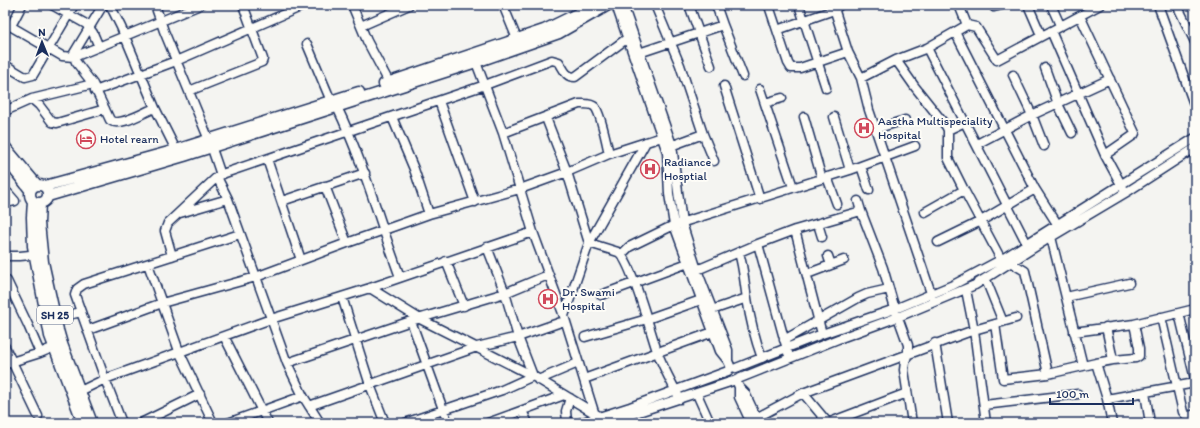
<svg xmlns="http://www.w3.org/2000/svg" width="1200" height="428" font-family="Itim,sans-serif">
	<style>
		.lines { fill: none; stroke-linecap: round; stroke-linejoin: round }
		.minor-casing { stroke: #1b2f5e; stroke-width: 11 }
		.major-casing { stroke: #1b2f5e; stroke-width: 13 }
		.minor { stroke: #fdfcf7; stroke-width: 8 }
		.major { stroke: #fdfcf7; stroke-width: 10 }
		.labels { text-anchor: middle; stroke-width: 4; stroke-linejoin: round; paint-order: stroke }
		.shield { fill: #fdfcf7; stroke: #5f6c8c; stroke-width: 1 }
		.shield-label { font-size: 11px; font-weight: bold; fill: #1b2f5e }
		.poi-label { font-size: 12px; fill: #1b2f5e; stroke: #fdfcf7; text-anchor: start }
	</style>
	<rect width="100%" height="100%" fill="#f4f4f1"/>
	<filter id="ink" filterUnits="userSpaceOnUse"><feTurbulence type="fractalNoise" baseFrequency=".025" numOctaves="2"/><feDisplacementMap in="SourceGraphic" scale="8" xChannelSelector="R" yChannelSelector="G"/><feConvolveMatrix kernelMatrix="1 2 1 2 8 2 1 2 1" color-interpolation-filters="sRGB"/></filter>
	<g filter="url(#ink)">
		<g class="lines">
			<defs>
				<path id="minor" d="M52,5L86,24L93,33L99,47
					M103,5L74,53V57L76,62L93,84L110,120C119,128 144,112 155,108
					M110,5L121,27L155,108L176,150
					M155,5L164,31L209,140L221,175
					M352,5L367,41L391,86
					M503,5L517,39
					M618,5V11L667,152L669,194L674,225L720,351L728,361L731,368
					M621,5L624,8L672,145L682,223L697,270L728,350V361
					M655,5L680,65L703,134L714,161
					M689,5L711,66
					M716,5L723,25
					M799,5L826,88
					M833,5L848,52L861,78L869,110L933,299
					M959,5L967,25
					M993,5L994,7L1002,5
					M1028,5L1041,35
					M1051,5L1060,25
					M1158,5L1195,107
					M1177,5L1195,42
					M770,9L788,63L791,68H800L848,52
					M1080,16L1135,133L1134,135L1105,155
					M5,23L62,56L74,57L200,5
					M11,26L22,5
					M361,26L409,5
					M777,30L834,10L840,5
					M1051,31L1105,155L1123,188
					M955,32L927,48L1027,244
					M307,44L331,101
					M639,53L723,25L743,76
					M474,57L503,133L533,232L564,316L594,412
					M896,60L915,87L946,126L948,130V158L964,190L1003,263
					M5,65L25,77L33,75L74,5
					M1045,68L1058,104L1072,133
					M1013,75L1032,115L1044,146
					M861,78L896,60L927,48
					M724,86L760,199
					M760,89L793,187
					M95,91L176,61L305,5
					M189,91L262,62L263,59L243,5
					M32,99L39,105L52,122L57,123L105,109
					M439,101L475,202
					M765,103L782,98
					M337,107C363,161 379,220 400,277
					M5,111L32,99L93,84
					M392,117L414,169L429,214
					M804,117L822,179
					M834,117L850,170
					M546,118L567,172L589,243L618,252C631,259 651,334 657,351C663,368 672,383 680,399
					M875,129L905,120
					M948,130L965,122
					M503,133L579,104C584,104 591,103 595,107C601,114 607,145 609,154
					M977,144L1032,115L1110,79
					M668,147L703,134
					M267,159L301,260
					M861,166L869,190
					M217,177L228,199L287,363L303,396L320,423
					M827,177L837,204
					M325,186L347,243
					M282,201L365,173
					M858,201L861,211
					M5,203L15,201L8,193
					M925,212L964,190
					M180,213L228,199
					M818,224L822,237
					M795,230L822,334
					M1061,230L1035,189L955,32L967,25L976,27L997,60L1100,5
					M1051,237L1083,366
					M938,242L981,221L1035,189
					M758,244L788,353
					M487,247L505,293L518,337L564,321
					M739,253C744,269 744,282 747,298C750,319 755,339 762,358
					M622,254L629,247L674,225L850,170L915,146
					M5,256H20L40,254
					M172,256L165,231L168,223L217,177L225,173L485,85L552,60L559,62C564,69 565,77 575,77L633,34
					M828,256L831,265
					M446,261L464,306
					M1012,263L1025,271L1048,374
					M148,264L179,351L213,423
					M697,270L758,244L795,230L861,211L883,268L895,309L908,345V353L905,362L904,370L912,423
					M807,274L844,260
					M986,280L1003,322
					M7,281L28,325L40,353
					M370,288L420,319L533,376L609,422
					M966,290L974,330L986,423
					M601,295L688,263
					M342,297L370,385L385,423
					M1066,297L1129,283
					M712,310L747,298
					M1179,313L1195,379
					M564,316L589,243L646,142
					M1161,317L1183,412C1186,417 1190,416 1195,414
					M56,318L81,312
					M411,321L448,423
					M995,324L1003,379L1048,374L1096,363L1107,399L1112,423
					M88,330L162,303L256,277L347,243L429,214L520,189L567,172L609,154L668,135
					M1074,332L1134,324L1195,309
					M224,336L268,423
					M585,337L647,319L701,300
					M784,340L858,298L867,294L889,289
					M935,343L948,423
					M5,347L38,416
					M1113,360L1136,358L1139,356V348L1134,324
					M287,363L411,321L505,293L548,275
					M1096,363L1113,360L1106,327
					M5,364L40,353L59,345
					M736,368L822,334L895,309L953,285L1004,258L1195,138
					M584,379L713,332
					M738,379L838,339L898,317L975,285L1046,240L1130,190L1195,148
					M538,380L578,363
					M736,380L739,387V397L751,423
					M739,387L745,393L759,423
					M76,393L105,379L271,319L370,288L533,232
					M803,393L828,423
					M1145,393L1150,423
					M697,394L710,423
					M1107,399L1195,383
					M984,405L1078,394
					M309,406L477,347L518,337L533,376L502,390L405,423
					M522,411L528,423
					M628,418L635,423
					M756,418L803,393L974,330L1016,318
					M122,423L105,379L75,295L77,289L84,284L240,234
					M141,423L200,394
					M228,423L303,396
					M488,423L564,395
					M567,423L566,411L570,398
					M580,423L630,407L728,371
					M605,423L733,381
					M828,423L907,393"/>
				<path id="major" d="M384,84L544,30L583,11L592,5
					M5,147L37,185
					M5,158L30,190
					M30 194a9 9 0 1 1 18 0a9 9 0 1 1-18 0Z
					M45,186L176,150L359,92
					M48,196L184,156L476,62L559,33L608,5
					M33,201L32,217L33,246L50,336L83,423
					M40,203L39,223L43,262L58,330L62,344L92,423"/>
			</defs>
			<use href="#minor" class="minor-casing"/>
			<use href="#major" class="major-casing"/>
			<use href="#minor" class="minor"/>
			<use href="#major" class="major"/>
		</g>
	</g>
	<defs>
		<symbol id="hospital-ring" viewBox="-11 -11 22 22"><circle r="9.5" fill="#fdfcf7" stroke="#d1495b" stroke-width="1.5"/><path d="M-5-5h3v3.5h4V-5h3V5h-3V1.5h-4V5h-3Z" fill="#d1495b"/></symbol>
		<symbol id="hotel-ring" viewBox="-11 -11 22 22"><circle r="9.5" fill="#fdfcf7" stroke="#d1495b" stroke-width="1.5"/><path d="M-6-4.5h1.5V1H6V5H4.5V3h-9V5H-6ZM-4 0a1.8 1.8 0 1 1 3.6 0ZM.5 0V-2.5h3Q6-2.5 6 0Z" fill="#d1495b"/></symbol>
	</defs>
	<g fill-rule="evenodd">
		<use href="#hospital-ring" x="853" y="117" width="22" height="22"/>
		<use href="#hotel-ring" x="75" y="128" width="22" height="22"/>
		<use href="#hospital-ring" x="639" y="158" width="22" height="22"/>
		<use href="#hospital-ring" x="537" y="288" width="22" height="22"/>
	</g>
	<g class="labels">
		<rect class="shield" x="37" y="306" width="36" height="18" rx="3"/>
		<g class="shield-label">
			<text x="55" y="319">SH 25</text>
		</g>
		<g class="poi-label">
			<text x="878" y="125">Aastha Multispeciality<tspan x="878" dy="14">Hospital</tspan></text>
			<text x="100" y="143">Hotel rearn</text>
			<text x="664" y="166">Radiance<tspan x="664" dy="14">Hosptial</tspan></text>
			<text x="562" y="296">Dr. Swami<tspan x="562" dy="14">Hospital</tspan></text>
		</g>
	</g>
	<rect width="1200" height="428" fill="none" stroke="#fdfcf7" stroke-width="20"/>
	<rect x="10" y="10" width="1180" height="408" fill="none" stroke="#1b2f5e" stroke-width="1.5" filter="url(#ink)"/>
	<g transform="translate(42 42) rotate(359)" stroke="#fdfcf7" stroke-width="3" paint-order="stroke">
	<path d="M0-3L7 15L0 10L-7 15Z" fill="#1b2f5e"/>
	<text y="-6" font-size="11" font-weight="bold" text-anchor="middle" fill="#1b2f5e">N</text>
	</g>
	<path d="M1050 398v6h83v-6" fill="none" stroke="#1b2f5e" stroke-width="2"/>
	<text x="1056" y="398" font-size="12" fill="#1b2f5e" stroke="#fdfcf7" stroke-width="3" paint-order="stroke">100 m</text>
</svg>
